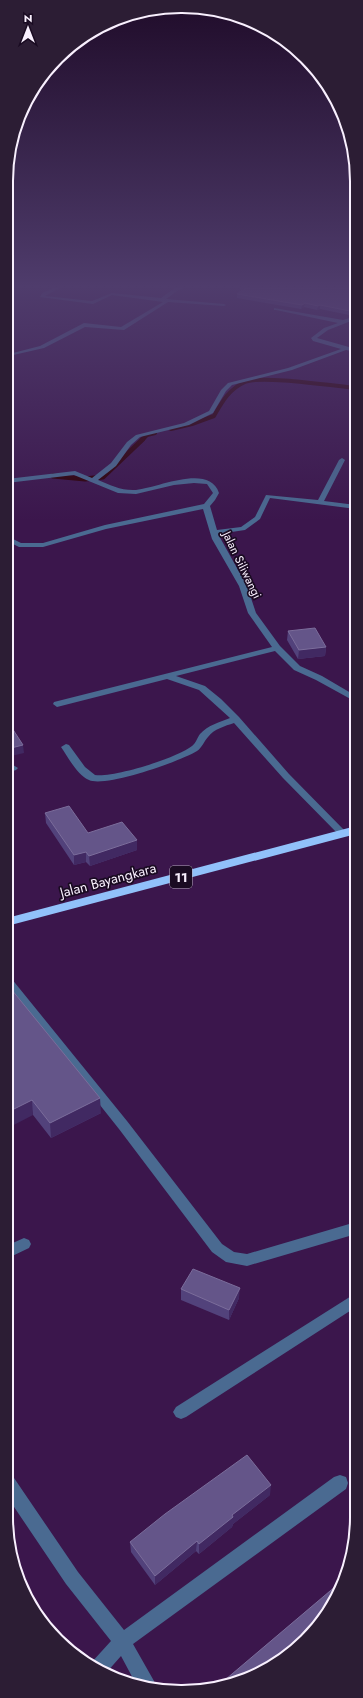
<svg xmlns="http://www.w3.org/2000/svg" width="363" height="1698" font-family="Jost,sans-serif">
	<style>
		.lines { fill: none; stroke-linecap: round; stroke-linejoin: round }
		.stream-far1 { stroke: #2e0008; stroke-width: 4 }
		.stream { stroke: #2e0008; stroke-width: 5 }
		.street { fill: #4a6a91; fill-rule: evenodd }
		.highway { fill: #91c1fa; fill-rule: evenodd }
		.wall { fill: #52427b }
		.shaded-wall { fill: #412962 }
		.building { fill: #645589; stroke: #7b6d9b }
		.labels { text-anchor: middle; stroke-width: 3.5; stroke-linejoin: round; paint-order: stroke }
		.far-street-label { font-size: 12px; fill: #f9f0fe; stroke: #1a0b22 }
		.shield { fill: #1a0b22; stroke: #b6abbc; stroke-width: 1 }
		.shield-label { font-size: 13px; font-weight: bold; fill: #f9f0fe }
		.street-label { font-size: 14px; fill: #f9f0fe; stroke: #1a0b22 }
		.rim { fill: none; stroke: #f9f0fe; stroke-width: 2 }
	</style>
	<rect width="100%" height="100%" fill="#3b164c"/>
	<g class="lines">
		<path class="stream-far1" d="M171,429L192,424L214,416C222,402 229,389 245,382C261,375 334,386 356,388
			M142,440L147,435L155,433"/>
		<path class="stream" d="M53,476L85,479L103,477L143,439"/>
		<path class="street" d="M62,284H67L45,296L92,301L112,293L161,298L176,287L196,284V285L180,289L166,299L224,304L226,305L224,306L168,302L124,330L85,327L44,348L9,356V354L40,346L84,323L121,327L163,302L112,295L93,304L40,297L42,293Z
			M274,308L343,320L356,316V319L328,330L317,338L356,349V352L346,350L292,370L232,385L226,391L213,413L189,425L140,437L131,445L116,466L98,480C110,485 122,491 136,490C158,488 209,463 219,493L215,500L210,506L217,530L241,527L255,517L266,495L318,500L339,460L342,458L345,460L324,501L356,505V509L270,498L260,519L245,530L218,534L247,586L256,613L280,646L300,666L322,676L356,696V702L316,680L294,670L275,651L176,676L205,686L221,699L239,717L289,774L346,832L348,834L346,836H340L283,778L234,723C225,726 214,729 208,737C204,741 202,748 197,751C181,761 105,788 89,780C77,775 68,757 61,747L66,744L69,745L85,767L95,775C113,778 177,758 192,746C196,743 197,738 200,734C208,725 220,722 230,718L199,690L167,679L57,707L53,704L54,702L272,647L248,613L239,586L212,539L203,509L106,529L43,547H19L7,541V536L21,543H43L105,525L204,504L213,493L207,484L194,483L174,485L136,494L118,493L74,475L7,483V479L75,471L92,478L111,463L127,442L136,435L184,423L209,411L221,390L228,383L288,368L341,349L313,341L311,338L324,328L338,323L276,310H274Z
			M13,765L18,768L16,770L7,773V767Z
			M7,977L11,978L127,1121L222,1244L234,1252L247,1254L356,1222V1234L247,1266L226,1262L212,1252L119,1129L7,988Z
			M24,1238L29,1240L31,1244L29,1248L6,1259V1246Z
			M356,1293V1307L186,1417L181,1419L176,1417L173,1412L176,1407Z
			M6,1473L12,1475L78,1572L124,1630L334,1477L340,1475L346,1477L348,1483L346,1489L133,1644L154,1681L156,1688L136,1684L121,1656L106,1673L91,1663L111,1641L66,1584L6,1495Z"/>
		<path class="highway" d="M356,826V834L7,926V918Z"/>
	</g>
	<path class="wall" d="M356,284L349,315L320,309L317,310L304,307L301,309L237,298V294L243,290L240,289V285Z
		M288,631L326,647L325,656L298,659L287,640Z
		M45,813L88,833L137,850L90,866L86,862L74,865L46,823Z
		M7,984L101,1113L51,1138L33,1115Z
		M181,1289L239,1298L229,1320L181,1300Z
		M270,1495L233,1524L232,1527L199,1554L196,1551L155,1585L131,1552L130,1542Z"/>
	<path class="shaded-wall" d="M305,303L304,307L301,309L302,305Z
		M320,305V309L317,310L318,306Z
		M356,309V313L349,315L350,311Z
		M326,647L325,656L298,659L299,650Z
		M23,745L24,753L7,757V749Z
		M137,840V850L90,866L89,856Z
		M86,852V862L74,865V855Z
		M100,1098L101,1113L51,1138L50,1123Z
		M32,1100L33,1115L6,1129V1113Z
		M240,1288L239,1298L229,1320V1310Z
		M271,1485L270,1495L233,1524L232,1527L199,1554V1544L232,1515Z
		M197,1541L196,1551L155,1585V1576Z"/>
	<path class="building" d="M243,284H356V309L350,311L320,305L318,306L305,303L302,305L237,294L247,287L240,285Z
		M315,628L326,647L299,650L288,631Z
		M12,728L23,745L7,749V729Z
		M69,806L88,833L122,822L137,840L89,856L86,852L74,855L45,813Z
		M7,984L100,1098L50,1123L32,1100L6,1113Z
		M193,1269L240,1288L229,1310L181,1289Z
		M247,1455L271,1485L232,1515L233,1517L199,1544L197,1541L155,1576L130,1542L165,1514Z
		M343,1580L339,1594L297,1649L238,1683L219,1685Z"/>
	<linearGradient id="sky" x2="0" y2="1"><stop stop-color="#200c2a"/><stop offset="0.55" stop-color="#4f3c6c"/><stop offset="1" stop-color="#4f3c6c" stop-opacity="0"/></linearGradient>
	<rect width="363" height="521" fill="url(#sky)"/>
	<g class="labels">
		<g class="far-street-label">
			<text transform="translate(242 565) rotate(64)" y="4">Jalan Siliwangi</text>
		</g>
		<rect class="shield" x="170" y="866" width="22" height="22" rx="3"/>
		<g class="shield-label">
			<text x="181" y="882">11</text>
		</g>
		<g class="street-label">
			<text transform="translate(108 880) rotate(-15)" y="5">Jalan Bayangkara</text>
		</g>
	</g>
	<path d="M0 0H363V1698H0ZM181 13H182A168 168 0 0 1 350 181V1517A168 168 0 0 1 182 1685H181A168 168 0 0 1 13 1517V181A168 168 0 0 1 181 13Z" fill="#2c1d34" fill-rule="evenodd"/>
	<path class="rim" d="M181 13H182A168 168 0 0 1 350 181V1517A168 168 0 0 1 182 1685H181A168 168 0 0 1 13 1517V181A168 168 0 0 1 181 13Z"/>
	<g transform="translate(28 28)" stroke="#1a0b22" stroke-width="3" paint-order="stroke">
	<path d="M0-3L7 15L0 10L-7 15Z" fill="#f9f0fe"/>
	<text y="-6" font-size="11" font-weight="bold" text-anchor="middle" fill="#f9f0fe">N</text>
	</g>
</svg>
